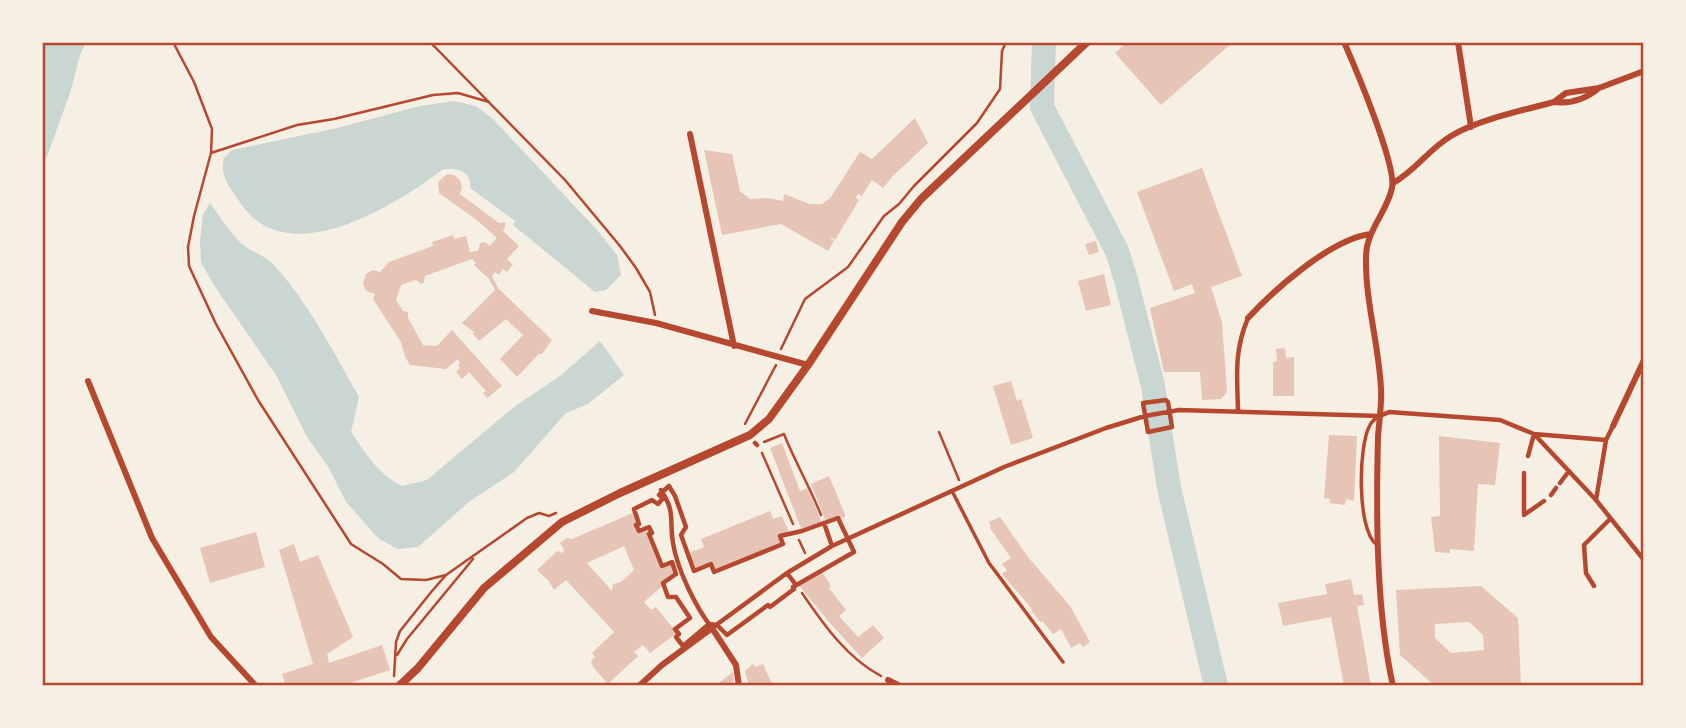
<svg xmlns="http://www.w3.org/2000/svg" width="1686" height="728" font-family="Signika,sans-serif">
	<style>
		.water { fill: #c9d6d2 }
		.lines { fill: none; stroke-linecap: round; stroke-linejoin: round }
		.river { stroke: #c9d6d2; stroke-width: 24 }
		.building { fill: #e6c5b7; fill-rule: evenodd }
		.path { stroke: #b5482f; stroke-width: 2.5 }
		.service { stroke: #b5482f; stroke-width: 3.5 }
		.pedestrian { stroke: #b5482f; stroke-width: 4.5 }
		.minor { stroke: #b5482f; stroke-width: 6 }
		.tertiary { stroke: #b5482f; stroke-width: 8 }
		.neatline { fill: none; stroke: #b5482f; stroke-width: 2.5 }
	</style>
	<rect width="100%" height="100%" fill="#f6efe4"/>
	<path class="water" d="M42,42H86L80,55L70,93L42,170Z
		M454,101L476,106L494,120L597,230L617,255L621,275L606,290L595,292L513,225L515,221L470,188C473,171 455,166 442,170C393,207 285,274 239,201C230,187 219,175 224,158L232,150L337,128L420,106Z
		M210,203C220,217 230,233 243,245C253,253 265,255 274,265C307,301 335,354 359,397L351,432C367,455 377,473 402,486L427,480L514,407L560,376L600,341L624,375L588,404L566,413L514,472L470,501L418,547L398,549L379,539L346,502L329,468L307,437L276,375L213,284L201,262L200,241L203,214Z"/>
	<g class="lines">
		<path class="river" d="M1044,42L1042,107L1117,251L1126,280L1153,386L1169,488L1216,686"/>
	</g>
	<path class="building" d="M1127,42H1233L1161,105L1115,53Z
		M915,118L928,143L894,175L883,188L872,180L862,196L858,194L856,198L859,200L835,240L831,237L830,238L834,241L828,251L781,224L722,235L704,150L732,154L740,191L750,199L767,198L783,201L784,194L810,204H822L831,197L860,152L872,159Z
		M1202,168L1242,276L1211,287L1222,322L1227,392L1221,399L1202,400L1200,372H1164L1150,308L1195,293L1192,284L1174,291L1137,192Z
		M447,174L454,175L460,180L462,187L460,194L499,223L505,222V227L503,231L519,246L507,259L513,265L507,272L503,269L499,275L495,272L492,276L498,288L552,340L542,354H539L517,377L500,359L523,335L506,319L479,341L473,334L474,332L462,323L495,290L489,279L474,265L476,263L472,259L425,276L424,283L421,284L416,280L401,285L396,300L403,311L408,312V318L423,345L437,346L452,330L502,386L487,398L483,393L486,391L469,372L462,379L456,372L460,368L458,365L460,363L458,359L446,369L410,365L405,357L401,342L373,299L375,294L366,291L363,283L366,274L373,270L380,272L389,262L433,246L432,242L453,235L454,239L466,236L470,252L478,251L480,243L485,242L490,246L496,239V237L478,221L439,193L438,182Z
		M1096,241L1099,252L1089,255L1085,244Z
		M1104,274L1111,305L1086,311L1078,281Z
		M1285,348L1286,358L1294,357V396H1273V362L1277,361L1276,349Z
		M1011,381L1017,401L1021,399L1033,438L1011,445L993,386Z
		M1329,435L1357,436L1354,501L1346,499L1345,505L1329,503L1330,499L1324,498Z
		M1439,436L1500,443L1495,485L1478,484L1474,551L1450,549V553L1435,552L1431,517L1440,516Z
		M782,443L800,491L808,488L822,523L802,531L770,448Z
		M829,476L845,514V517L826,522L811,484Z
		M770,511L773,519L782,516L789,532L780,536L783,544L714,572L711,564L694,571L687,554L704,547L701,539Z
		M635,512L639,524L636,525L639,531L649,527L652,533L649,534L662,566L672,562L676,574L644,602L651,610L656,607L677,633L650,653L643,645L634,652L638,656L608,684L593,667L591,661L595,657L592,653L614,632L566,580L554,590L548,580L537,570L557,551L563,553L564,549L560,543L567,538L572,539ZM624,546L634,570L621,582L613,584L612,591L587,563Z
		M1000,517L1028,557L1070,606L1090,642L1083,647L1080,643L1071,648L1061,629L1053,634L1042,621L1040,622L1031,610L1032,609L1002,574L1007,570L1002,564L1011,558L990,528L991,527L989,522Z
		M256,532L265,567L210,583L200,548Z
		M294,544L300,562L318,555L353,637L327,654L329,663L382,645L390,670L341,686H286L282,674L313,664L279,550Z
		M821,570L831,586L829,588L846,610L839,616L858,637L873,625L884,638L862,658L829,622L798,584Z
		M1351,579L1354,595L1362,594L1364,605L1357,606L1371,686H1344L1331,617L1283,626L1278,603L1327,594L1325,584Z
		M1481,586L1518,618L1521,684L1435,686L1400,655L1396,590ZM1469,622L1483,635L1484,650L1451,653L1435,638V624Z
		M753,664L755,667L763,664L773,686H749L745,671Z
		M733,672L734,686H715Z"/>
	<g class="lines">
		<path class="path" d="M173,42L194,82L212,129L211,153L194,216L188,247L189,266L216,324L258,400L351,544L383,564L401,579L426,580L446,575
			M430,42L565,180L620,246L636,268L650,292L655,315
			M211,153L297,125L334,119L433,95L458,93L489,102
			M781,349L805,299L848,267L884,216L899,204L914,186L977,123L1000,89L1002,51L1006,42
			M745,424L776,365
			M939,432L959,480
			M764,442L784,434C795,462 810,487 821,515
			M762,453L793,524
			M799,540L805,553
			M802,593C823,624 848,659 881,676
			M397,655L407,639L473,559
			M394,676L396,642L400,631L432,591L446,575L527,518L539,513L549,516L556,513"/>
		<path class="service" d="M952,491L989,563L1063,662
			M1376,544C1357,529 1358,446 1370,425C1372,421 1375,419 1378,417"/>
		<path class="pedestrian" d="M1166,400L1168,402L1172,427L1148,432L1143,403Z
			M1238,410C1237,375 1234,351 1248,318
			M755,443L757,445
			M1528,456L1534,434L1606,440
			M1524,473V515L1544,501
			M1560,483L1569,471
			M669,486L675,496L686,527L681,535L694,571L711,564L714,572L783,544L780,536L802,531L838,518L854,552L793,587L794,589L770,607L768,605L727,635L717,625L709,624L683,646L676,637L679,634L675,629L690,618L676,597H668L663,583L676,574L672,562L662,566L649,534L652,533L649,527L639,531L636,525L639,524L634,509L652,500L658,504L663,498L659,495Z
			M661,490C676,513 669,519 673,543C677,569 696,608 712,628L787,573L832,546L1004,467L1106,428L1145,416L1179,410L1380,416L1389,412L1500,420L1534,434L1596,500L1644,560
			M1551,495L1556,488
			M1596,500L1606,440L1613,426
			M824,523L832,546
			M787,573L796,585
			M1594,586L1586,573L1584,545L1610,519"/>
		<path class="minor" d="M1344,42C1355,67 1397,166 1392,188C1387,212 1366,231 1366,257C1365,301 1379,345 1381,389C1382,405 1379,421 1378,437C1376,515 1376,610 1393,686
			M1458,42L1471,127
			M1554,102L1566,93L1599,88L1644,71
			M690,134L734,346
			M1393,183C1415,171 1429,149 1451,136C1477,120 1524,110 1554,102C1571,104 1586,99 1599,88
			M592,311L656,323L808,365
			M1248,318C1276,288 1330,240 1370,234
			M88,381L152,538L211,637L256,686
			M1613,426L1644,360
			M888,680L900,686
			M639,686L662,665L712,628L736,665L739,686"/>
		<path class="tertiary" d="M399,686L418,668L484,588L562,522L620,493L750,435L769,419L808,365L902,222L921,199L1087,42"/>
	</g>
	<rect width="1686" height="728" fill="none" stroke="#f6efe4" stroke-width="88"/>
	<rect x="44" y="44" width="1598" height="640" class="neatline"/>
</svg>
